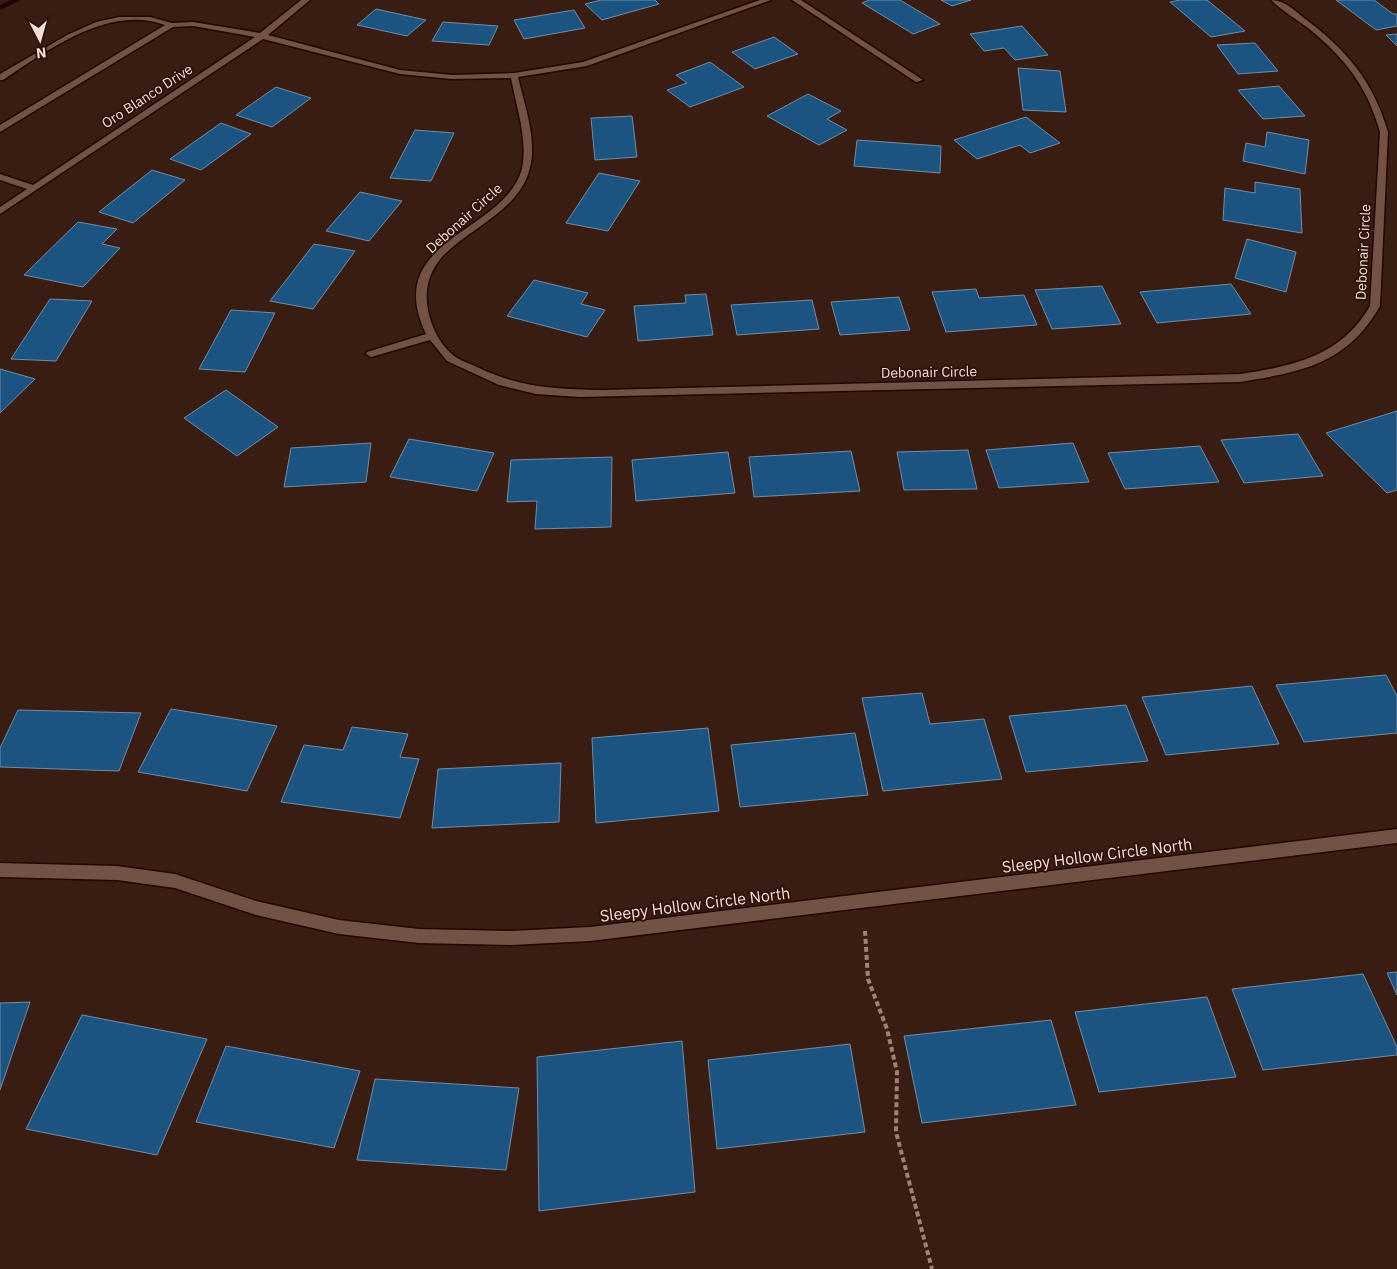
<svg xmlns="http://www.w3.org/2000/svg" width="1397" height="1269" font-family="'IBM Plex Sans',sans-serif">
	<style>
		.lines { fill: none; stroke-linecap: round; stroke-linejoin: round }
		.stream { fill: #200; fill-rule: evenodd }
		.building { fill: #1c5481; stroke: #718ca5 }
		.minor-casing { stroke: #200601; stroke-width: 3 }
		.path { stroke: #9b837a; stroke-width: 4; stroke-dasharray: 5 3; stroke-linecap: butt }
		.minor { fill: #735246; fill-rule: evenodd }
		.labels { text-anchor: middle; stroke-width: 4; stroke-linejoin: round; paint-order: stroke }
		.far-street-label { font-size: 14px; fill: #f2ded7; stroke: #2f1309 }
		.street-label { font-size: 16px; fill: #f2ded7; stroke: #2f1309 }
	</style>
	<rect width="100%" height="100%" fill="#3a1d12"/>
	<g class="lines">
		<path class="stream" d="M11,0H21L0,10V5Z"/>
	</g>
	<path class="building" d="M601,0H655L659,4L602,20L585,4Z
		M869,0H900L940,24L913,34L862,3Z
		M941,0H971L952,6Z
		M1180,0H1207L1245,31L1211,37L1170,2Z
		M1336,0H1374L1393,14H1397V26L1376,30Z
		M376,9L426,20L407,36L357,25Z
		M574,10L585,28L524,39L514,20Z
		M443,22L498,26L489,45L432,41Z
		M1022,26L1048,55L1015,60L1004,48L984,51L970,34Z
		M1397,34V46L1386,35Z
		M774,37L798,54L755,69L732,52Z
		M1255,43L1278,71L1238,74L1217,45Z
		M710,62L744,87L690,107L667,90L687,83L676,75Z
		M1018,68L1060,71L1066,112L1023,110Z
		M1279,86L1305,116L1263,119L1238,90Z
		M276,87L311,98L272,127L236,115Z
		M808,94L841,111L827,119L847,130L819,145L767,116Z
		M632,116L637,157L595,160L591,118Z
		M1026,117L1060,143L1030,153L1020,145L977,159L954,140Z
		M221,123L251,134L201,170L170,159Z
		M415,130L454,133L431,181L390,178Z
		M1267,132L1309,140L1305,174L1243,161L1246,143L1265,147Z
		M857,140L941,146L940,173L854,166Z
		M152,170L185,180L133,223L99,212Z
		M599,173L640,181L608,231L566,223Z
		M1255,182L1300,189L1302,233L1223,220L1225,188L1255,193Z
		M360,192L402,201L369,241L326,231Z
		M78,222L117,229L102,244L120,248L83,287L24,275Z
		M1247,239L1296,252L1286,292L1235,278Z
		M314,244L355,251L313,309L270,301Z
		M534,280L588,293L581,304L605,310L587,337L507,316Z
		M1231,284L1251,314L1157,323L1140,292Z
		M1102,286L1121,324L1052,329L1035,290Z
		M976,289L979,298L1024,295L1037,325L946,332L932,292Z
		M706,294L713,335L638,341L634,306L686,303L685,295Z
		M899,297L910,330L840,335L831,302Z
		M50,299L92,301L56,361L11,359Z
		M812,300L819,329L737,335L731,305Z
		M231,310L275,313L245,372L199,369Z
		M0,369L35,379L0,413Z
		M226,390L278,427L237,456L184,418Z
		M1397,411V490L1387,493L1326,433Z
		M1298,434L1323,476L1244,483L1221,440Z
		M409,439L494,453L477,491L390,477Z
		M371,443L366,482L284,487L291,448Z
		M1073,443L1089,482L999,488L986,450Z
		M1200,446L1219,482L1125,489L1108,453Z
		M968,450L977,489L904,490L897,452Z
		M851,451L860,491L754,497L749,457Z
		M728,452L735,493L636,501L632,460Z
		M612,457L611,527L535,529L537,501L507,502L511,460Z
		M1386,675L1397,696V733L1304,742L1276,685Z
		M1252,686L1279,744L1166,755L1142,697Z
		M922,693L930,724L984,719L1002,779L883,791L862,698Z
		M1126,705L1148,761L1026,772L1009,716Z
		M171,709L277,726L247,791L138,772Z
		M18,710L141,713L119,771L0,767V748Z
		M352,727L408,734L400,757L419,759L400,818L281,802L304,745L343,750Z
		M708,728L719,811L596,823L592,738Z
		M855,733L868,795L740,807L731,745Z
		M561,763L559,822L432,828L438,769Z
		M1397,972V995L1387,973Z
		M1363,974L1397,1047V1055L1263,1070L1232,989Z
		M1207,997L1236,1077L1099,1092L1075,1012Z
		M30,1002L0,1090V1003Z
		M82,1015L207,1039L157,1155L26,1129Z
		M1051,1020L1076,1105L922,1123L904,1036Z
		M682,1041L695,1192L539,1211L537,1057Z
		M850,1044L865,1132L717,1149L708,1060Z
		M226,1046L360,1071L334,1148L196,1122Z
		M375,1079L519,1088L506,1170L357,1160Z"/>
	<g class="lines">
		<defs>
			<path id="minor" d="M301,0H310L268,35L400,70L452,75L514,73L583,62L760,0H771L587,66L518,77C525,108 540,146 527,177C512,214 468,229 442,257C429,272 424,290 428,310C431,326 440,345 453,355C460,361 469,363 477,367C520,388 555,389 602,390L1240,374C1294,366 1341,356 1370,306L1380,132C1367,86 1345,58 1308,28C1296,19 1282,11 1271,0C1284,0 1294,10 1304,18C1347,50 1373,81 1388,132L1380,306C1347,364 1302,372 1240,382L580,397L536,394L499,385L447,361L430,340L371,357L366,354L367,352L426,334C380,238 506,233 522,168C528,139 516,106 511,78L452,79L400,74L263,39L0,214V207L27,189L0,180V174L33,185L255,37L193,26L173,27L0,132V125L165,25C109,4 48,50 3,80H0V74L67,35L96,22L119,17H150L172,23L193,22L260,33Z
				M792,0H801L923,80L916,82Z
				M1397,829V843L590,941L511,945L419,943L339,934L256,915L175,888L117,880L0,877V863L117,866L175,874L256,901L339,920L419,929L511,931L590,927Z"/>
		</defs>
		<use href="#minor" class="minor-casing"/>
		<path class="path" d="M865,931L868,979L887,1029L897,1072L896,1132L932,1269"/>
		<use href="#minor" class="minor"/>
	</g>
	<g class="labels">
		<g class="far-street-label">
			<text transform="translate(147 96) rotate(-33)" y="5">Oro Blanco Drive</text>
			<text transform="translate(464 218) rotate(-42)" y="5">Debonair Circle</text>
			<text transform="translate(1363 252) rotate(-87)" y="5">Debonair Circle</text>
			<text transform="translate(929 372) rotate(-1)" y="5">Debonair Circle</text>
		</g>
		<g class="street-label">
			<text transform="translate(1097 855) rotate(-7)" y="6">Sleepy Hollow Circle North</text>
			<text transform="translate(695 904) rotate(-7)" y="6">Sleepy Hollow Circle North</text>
		</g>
	</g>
	<g transform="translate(40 40) rotate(174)" stroke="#2f1309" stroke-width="4" paint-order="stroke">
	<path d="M0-4L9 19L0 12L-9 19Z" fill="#f2ded7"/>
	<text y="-8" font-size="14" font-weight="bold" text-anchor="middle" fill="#f2ded7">N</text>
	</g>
</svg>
